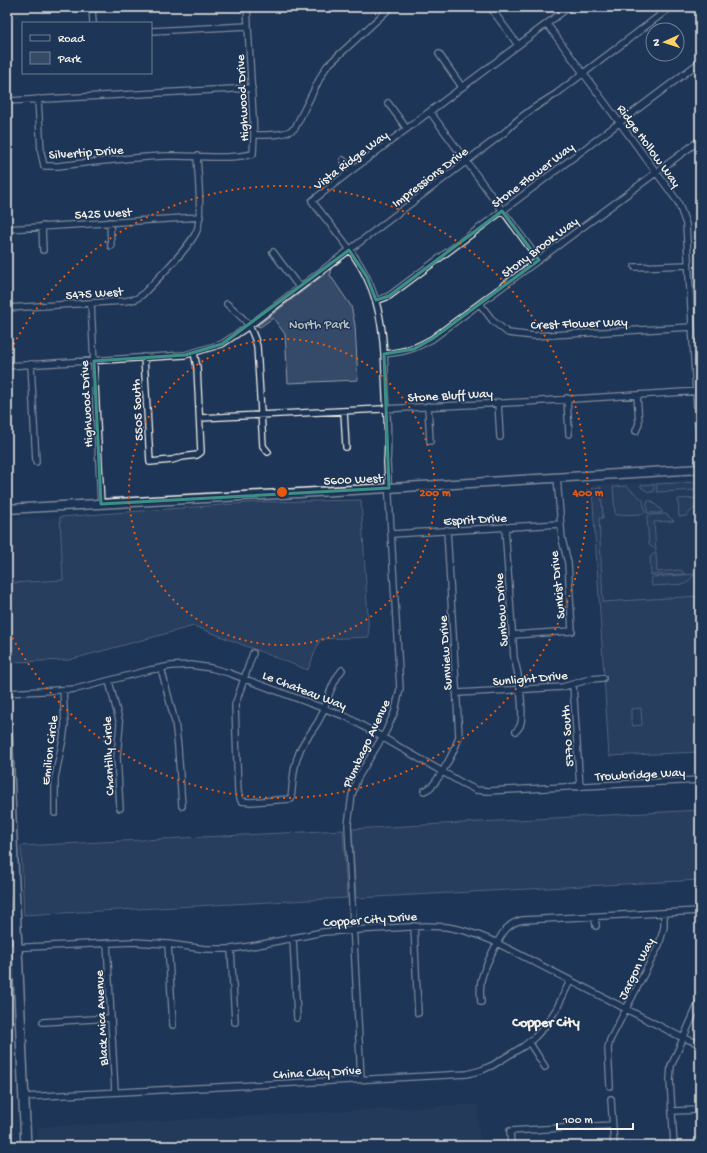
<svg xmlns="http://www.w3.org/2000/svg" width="707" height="1153" font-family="'Gochi Hand',sans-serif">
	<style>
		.built { fill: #2a4060 }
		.green { fill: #354a67; stroke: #949ea8; fill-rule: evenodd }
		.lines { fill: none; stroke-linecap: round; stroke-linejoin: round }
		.minor-casing { stroke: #f4f1e8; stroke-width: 8 }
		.secondary-casing { stroke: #f4f1e8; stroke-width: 11 }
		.primary-casing { stroke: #f4f1e8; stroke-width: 12 }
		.minor { stroke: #1d3557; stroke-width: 5.5 }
		.secondary { stroke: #1d3557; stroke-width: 8 }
		.primary { stroke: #1d3557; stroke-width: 9 }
		.marked { fill: none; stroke: #3d8f86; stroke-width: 3; stroke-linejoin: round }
		.ring { fill: none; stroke: #e8590c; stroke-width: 2; stroke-dasharray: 2 4 }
		.labels { text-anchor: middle; stroke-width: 3; stroke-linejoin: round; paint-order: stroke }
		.street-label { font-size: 13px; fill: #f4f1e8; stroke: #1d3557 }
		.park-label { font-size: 13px; fill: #bbbfc1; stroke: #1d3557 }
		.neighbourhood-label { font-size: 14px; font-weight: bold; fill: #f4f1e8; stroke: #1d3557 }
		.centre { fill: #e8590c; stroke: #1d3557; stroke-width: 2 }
		.ring-label { font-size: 12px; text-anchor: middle; font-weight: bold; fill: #e8590c; stroke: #1d3557; stroke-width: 3; stroke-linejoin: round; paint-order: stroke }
	</style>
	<rect width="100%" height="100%" fill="#1d3557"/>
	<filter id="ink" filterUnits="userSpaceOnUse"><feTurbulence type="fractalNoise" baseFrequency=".025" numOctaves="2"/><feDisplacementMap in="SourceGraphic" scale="8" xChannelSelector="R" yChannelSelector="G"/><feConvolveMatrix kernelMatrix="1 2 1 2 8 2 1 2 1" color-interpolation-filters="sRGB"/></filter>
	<g filter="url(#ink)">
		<path class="built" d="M700,479V752L609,756L592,485Z
			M60,517L63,580L11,583L7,522L11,518Z
			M478,1104L480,1146H38L37,1127Z"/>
		<path class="green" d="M7,7H9L11,51L7,52Z
			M331,269V273L330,275L351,306L355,325L358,380L288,383L285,334L273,318L260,327L257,326Z
			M700,482V490L657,492L656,484Z
			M654,484V492H648L641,487V485Z
			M626,486L643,500L645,512L643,514L615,515L613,487Z
			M601,487L603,518H599L603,602L700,596V752L609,756L592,488ZM641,708L642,725L633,726L631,720V709Z
			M700,498V511L694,508L686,516L679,517L678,499Z
			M361,500L369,637L320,639L308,670L194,626L69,660L13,662L11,583L63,580L60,517L261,502Z
			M648,501H652L662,511V513H647V503Z
			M666,514L674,521L654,522L656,550L649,545L647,517L649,515Z
			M656,552L657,572L681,570L685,574L651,575L650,557Z
			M695,574L686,584L652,586L651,579L653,577Z
			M700,810V880L356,898L352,829Z
			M343,830L347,898L24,915L21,846Z"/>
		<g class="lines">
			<defs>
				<path id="minor" d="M92,7L93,23
					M308,7V9
					M490,7L518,45
					M547,24L678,202L686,224L698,426H700
					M151,31L248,26
					M439,54L462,87
					M38,99L41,152L44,166H58C94,162 131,157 168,156C197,155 225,160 253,154L254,135L247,7
					M7,101L252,88
					M388,103L407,129
					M430,112L539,260
					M254,135C267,135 285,136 295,128L322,74L327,66L391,7
					M343,160L352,170
					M110,222L111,246
					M42,226L43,250
					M7,229L200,217
					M273,252L299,287
					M635,267L688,265
					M376,301L389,296L700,62
					M91,304L101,504
					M227,304C243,318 251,323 257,346L263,446L268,452
					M480,304L493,321L508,333L534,336L692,327
					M7,308L125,301L136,299L142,295C155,281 195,243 198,227C202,207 198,177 197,156
					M384,354C405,352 414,349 432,339L700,140
					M144,357L150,462L172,460L182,457L197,455L201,452L197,367L194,353
					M31,364L36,462
					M7,366L185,355L222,344L249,326L505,132C520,116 538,105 556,94L671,7
					M567,398L569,434
					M498,402L500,437
					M428,406L430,441
					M344,411L346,447
					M200,418L525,402L700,391
					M636,431L639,423L637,395
					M505,527L514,658C518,670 525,714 520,726C519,728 518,729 516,731
					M391,534L560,524
					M512,635L572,631L568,563L562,539L557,477
					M253,653L235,705L238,792L241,801L250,802L291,799C293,782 293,766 300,750C305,738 316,728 321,716C328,700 331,683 342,670
					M161,668L175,722L178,747L182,806
					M109,681L120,724L117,757L120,808
					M573,685L580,787
					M7,693L76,689L150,670L171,666L191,665L211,668L229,673L347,717L462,783L476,790L488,791L700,780
					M458,693L563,687L590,679L603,678
					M424,791C427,790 430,788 432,786C441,776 456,749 459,736L447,530
					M55,813V778L63,739L65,725L63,690
					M595,917L596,926
					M414,926L418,1013
					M293,938L297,1018
					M107,943L115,1092
					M168,944L173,1025
					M7,948L133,942L168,944L205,949H231L258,945L323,932L426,926L447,927L462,930L478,935L493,941L679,1036L700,1044
					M231,949L235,1022
					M481,1002C480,995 480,988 481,981C483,970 499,936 507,928C511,924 517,921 523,920L700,911
					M43,1022L111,1018
					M529,1042L545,1067
					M361,1079L348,825L352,795L357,779L386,731L395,711L400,689L387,462C389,440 387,418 386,395C384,355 385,315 367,278C355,252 330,225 312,201L352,170L569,7
					M610,1086L608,1048L610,1040L659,945L664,927V913
					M24,1097L430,1076L467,1074L482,1070L493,1065L524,1046L535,1037L546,1025L557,1008L570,981
					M611,1099L614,1146
					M672,1111L700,1110
					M511,1146L510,1131L613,1125
					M674,1146L670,1080L671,1066L700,1000"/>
				<path id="secondary" d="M7,509L389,488L700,469"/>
				<path id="primary" d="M7,729L26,1146"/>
			</defs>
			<use href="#minor" class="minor-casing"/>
			<use href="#secondary" class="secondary-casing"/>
			<use href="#primary" class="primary-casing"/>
			<use href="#minor" class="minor"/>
			<use href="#secondary" class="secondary"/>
			<use href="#primary" class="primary"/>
		</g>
	</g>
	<path d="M0 0H707V1153H0ZM502,211L539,260L432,339L414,349L384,354L389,488L101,504L94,361L185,355L222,344L349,250L367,277L376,300L389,296Z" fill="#1d3557" fill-opacity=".55" fill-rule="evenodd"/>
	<path class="marked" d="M502,211L539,260L432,339L414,349L384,354L389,488L101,504L94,361L185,355L222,344L349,250L367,277L376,300L389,296Z"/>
	<g class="ring">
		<circle cx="282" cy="492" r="153"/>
		<path d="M8 355A306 306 0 1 1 8 629"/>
	</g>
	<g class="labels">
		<g class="street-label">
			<text transform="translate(241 98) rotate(-93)" y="5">Highwood Drive</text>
			<text transform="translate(650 145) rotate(54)" y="5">Ridge Hollow Way</text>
			<text transform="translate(86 151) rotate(-4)" y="5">Silvertip Drive</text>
			<text transform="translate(350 159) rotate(-37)" y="5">Vista Ridge Way</text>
			<text transform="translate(532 174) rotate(-37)" y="5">Stone Flower Way</text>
			<text transform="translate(429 176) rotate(-37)" y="5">Impressions Drive</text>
			<text transform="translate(103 212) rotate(-3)" y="5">5425 West</text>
			<text transform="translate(539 246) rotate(-37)" y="5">Stony Brook Way</text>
			<text transform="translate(94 292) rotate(-4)" y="5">5475 West</text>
			<text transform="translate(579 322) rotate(-2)" y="5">Crest Flower Way</text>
			<text transform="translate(450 394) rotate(-3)" y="5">Stone Bluff Way</text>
			<text transform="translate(85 404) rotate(-93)" y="5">Highwood Drive</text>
			<text transform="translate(136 410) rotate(-93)" y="5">5505 South</text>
			<text transform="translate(353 478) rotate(-3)" y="5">5600 West</text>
			<text transform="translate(475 518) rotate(-3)" y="5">Esprit Drive</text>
			<text transform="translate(556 585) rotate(-96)" y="5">Sunkist Drive</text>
			<text transform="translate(500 610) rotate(-94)" y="5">Sunbow Drive</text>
			<text transform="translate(444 653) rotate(-94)" y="5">Sunview Drive</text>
			<text transform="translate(530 677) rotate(-5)" y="5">Sunlight Drive</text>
			<text transform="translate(305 689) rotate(21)" y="5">Le Chateau Way</text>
			<text transform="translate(566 736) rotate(-94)" y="5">5770 South</text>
			<text transform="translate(365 743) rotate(-65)" y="5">Plumbago Avenue</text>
			<text transform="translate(48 750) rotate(-83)" y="5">Emilion Circle</text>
			<text transform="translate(107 756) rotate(-92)" y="5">Chantilly Circle</text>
			<text transform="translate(640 773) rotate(-3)" y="5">Trowbridge Way</text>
			<text transform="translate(370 918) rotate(-4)" y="5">Copper City Drive</text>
			<text transform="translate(635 968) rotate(-64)" y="5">Jargon Way</text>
			<text transform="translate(100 1018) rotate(-93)" y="5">Black Mica Avenue</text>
			<text transform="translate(317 1071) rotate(-3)" y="5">China Clay Drive</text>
		</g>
		<g class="park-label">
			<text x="319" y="328">North Park</text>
		</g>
		<g class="neighbourhood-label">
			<text x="546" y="1026">Copper City</text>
		</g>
	</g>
	<circle cx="282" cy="492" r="6" class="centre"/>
	<g class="ring-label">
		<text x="435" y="496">200 m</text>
		<text x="588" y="496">400 m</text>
	</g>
	<rect width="707" height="1153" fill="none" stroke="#1d3557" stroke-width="24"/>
	<rect x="12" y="12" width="683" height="1129" fill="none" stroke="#f4f1e8" stroke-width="1.5" filter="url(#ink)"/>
	<rect x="22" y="22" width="130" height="52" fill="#1d3557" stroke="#738091"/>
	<rect x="30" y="35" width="20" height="6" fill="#1d3557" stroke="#738091"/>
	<text x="58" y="42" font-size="12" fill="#f4f1e8">Road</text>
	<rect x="30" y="52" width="20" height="12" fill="#354a67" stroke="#738091"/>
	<text x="58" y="62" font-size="12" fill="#f4f1e8">Park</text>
	<g transform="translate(665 42) rotate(267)"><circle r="19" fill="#1d3557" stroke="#738091"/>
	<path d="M0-3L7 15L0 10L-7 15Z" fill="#ffd166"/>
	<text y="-6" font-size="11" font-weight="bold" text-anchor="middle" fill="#f4f1e8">N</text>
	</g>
	<path d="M557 1123v6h76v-6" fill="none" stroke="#f4f1e8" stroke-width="2"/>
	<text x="563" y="1123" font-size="12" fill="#f4f1e8" stroke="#1d3557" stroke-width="3" paint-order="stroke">100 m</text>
</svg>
